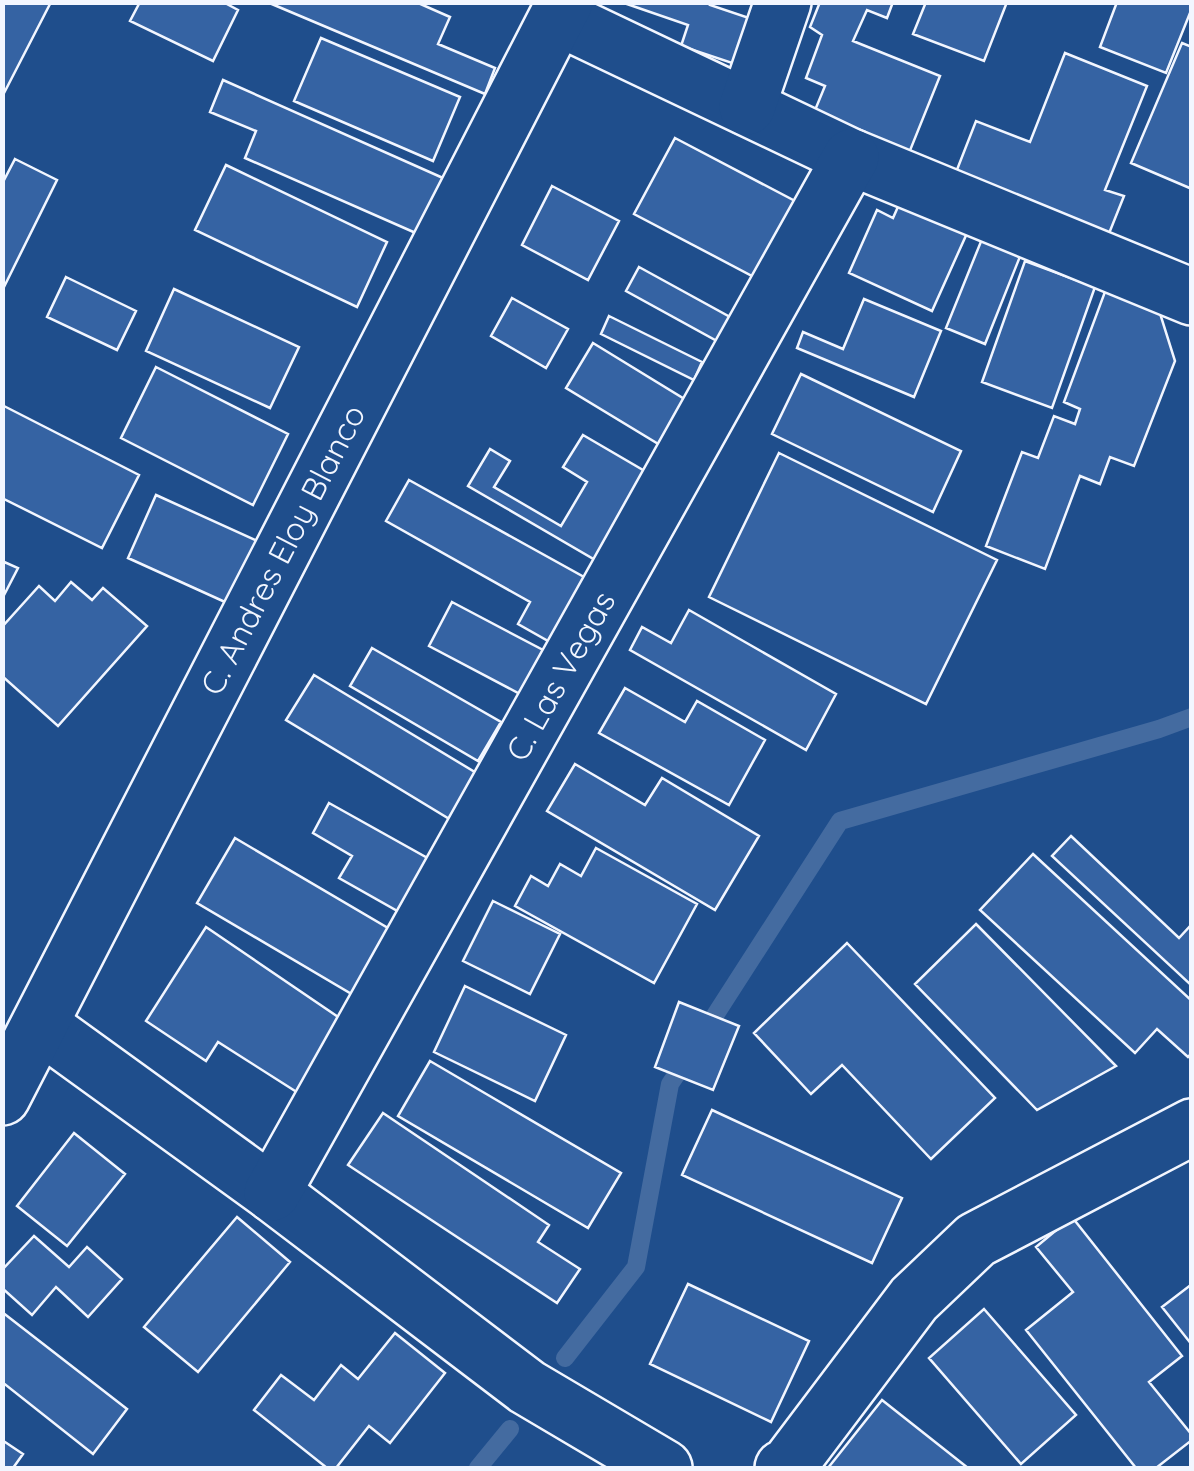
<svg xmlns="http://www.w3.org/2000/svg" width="1194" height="1471" font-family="Quicksand,sans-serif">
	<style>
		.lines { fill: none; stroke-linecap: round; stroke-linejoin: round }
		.stream { stroke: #446ba0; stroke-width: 18 }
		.building { fill: #3563a3; stroke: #f2f6ff; stroke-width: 2.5 }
		.minor-casing { stroke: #f2f6ff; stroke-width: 60 }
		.minor { stroke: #1f4e8c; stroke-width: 55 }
		.labels { text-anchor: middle; stroke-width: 8; stroke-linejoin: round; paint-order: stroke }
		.street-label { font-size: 32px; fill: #f2f6ff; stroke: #1f4e8c }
	</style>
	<rect width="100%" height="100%" fill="#1f4e8c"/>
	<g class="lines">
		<path class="stream" d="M703,1034L840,821L1159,729L1192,717
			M565,1358L636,1267L670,1084L689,1056
			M478,1468L510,1429"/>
	</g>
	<path class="building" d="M2,2H51L2,97Z
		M140,2H223L238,10L213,61L130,21Z
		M267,2H416L450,17L438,44L495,68L485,94Z
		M711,2L710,5L755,20L738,65L681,46L688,25L624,3Z
		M820,2H893L887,18L867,10L853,41L940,76L909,153L813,115L825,86L806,78L822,35L810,27Z
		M926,2H1007L984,61L913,34Z
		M1117,2H1192V8L1166,73L1100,47Z
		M321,38L460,97L433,161L294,101Z
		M1182,43L1192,47V189L1131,163Z
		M1065,53L1147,86L1105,190L1124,196L1104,246L951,185L976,121L1030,142Z
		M223,80L443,178L418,234L245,158L256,131L210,112Z
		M675,138L795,201L754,277L634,214Z
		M15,159L57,180L2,291V184Z
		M226,165L387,242L357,307L195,230Z
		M552,186L619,221L588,280L522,245Z
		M901,200L968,231L932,311L849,273L877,210L893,218Z
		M982,239L1021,254L985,344L946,328Z
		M1025,261L1095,287L1052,408L982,382Z
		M639,267L730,317L717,341L626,291Z
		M66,277L136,311L117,350L47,317Z
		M174,289L299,347L270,408L146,351Z
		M1106,289L1158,307L1175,361L1134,466L1110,457L1100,484L1080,476L1045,569L986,546L1022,452L1038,458L1054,416L1075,424L1080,409L1064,402Z
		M512,298L568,329L546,368L491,336Z
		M864,299L941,331L914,397L797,348L803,332L843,349Z
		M609,316L702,362L694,380L601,334Z
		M593,343L686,400L660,445L566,388Z
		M156,367L288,434L253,505L121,438Z
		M801,374L961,451L933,512L772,434Z
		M2,405L139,475L102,548L2,498Z
		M583,435L660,480L609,568L468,486L490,449L510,461L494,487L561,526L587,482L563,467Z
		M779,453L997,560L926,704L709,597Z
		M409,480L593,582L557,646L518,624L530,602L386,521Z
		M156,495L264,544L236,607L128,558Z
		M2,561L18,568L2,599Z
		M71,582L92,600L103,588L147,626L58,726L2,676V627L39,586L55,601Z
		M452,602L543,650L520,694L429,646Z
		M689,610L836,694L806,750L630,650L642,627L671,643Z
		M372,648L501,722L478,761L350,686Z
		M314,675L483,777L456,823L286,720Z
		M625,688L685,722L697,701L765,740L729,805L599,733Z
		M575,764L645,805L662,778L759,836L715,910L547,811Z
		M329,803L431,860L401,913L339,878L352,856L313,833Z
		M1071,836L1179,938L1192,924V986L1052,856Z
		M235,838L393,931L355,996L197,903Z
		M596,848L697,904L654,983L515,906L531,876L548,886L560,864L581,876Z
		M1033,854L1192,1001V1053L1188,1057L1157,1029L1135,1053L980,910Z
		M493,901L560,934L530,994L463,961Z
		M976,924L1116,1066L1037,1110L915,984Z
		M206,927L347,1023L303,1096L218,1042L206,1061L146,1021Z
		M847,943L995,1098L931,1159L842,1065L811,1094L754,1033Z
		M465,986L566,1035L535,1101L434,1052Z
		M679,1002L739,1026L713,1090L655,1067Z
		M430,1061L621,1173L588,1228L398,1116Z
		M712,1110L902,1198L872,1263L682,1175Z
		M383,1113L549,1225L538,1242L580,1269L557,1303L348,1165Z
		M74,1133L125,1174L67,1246L17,1206Z
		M237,1217L290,1262L198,1372L144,1327Z
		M1072,1217L1182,1356L1149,1382L1192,1435V1440L1156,1468H1136L1026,1330L1073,1292L1036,1247Z
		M34,1236L69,1267L87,1247L122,1279L88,1317L56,1287L32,1315L2,1288V1270Z
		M688,1284L809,1341L771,1422L650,1364Z
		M1192,1284V1345L1162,1307Z
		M984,1309L1076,1415L1021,1464L929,1358Z
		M2,1312L127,1409L93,1454L2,1382Z
		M395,1333L445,1373L390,1443L369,1426L336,1468H327L254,1410L281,1375L314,1400L341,1365L358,1379Z
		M882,1400L968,1468H828Z
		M2,1440L23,1454L13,1468H2Z"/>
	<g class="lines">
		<defs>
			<g id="minor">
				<path d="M559,18L851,157L1192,297"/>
				<path d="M747,107L783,2"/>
				<path d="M40,1025L272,1193L527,1387L664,1468"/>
				<path id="s1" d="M2,1097L565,2"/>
				<path id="s2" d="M272,1193L851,157"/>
				<path d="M783,1468L788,1466L914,1299L976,1240L1192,1127"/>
			</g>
		</defs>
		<use href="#minor" class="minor-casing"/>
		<use href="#minor" class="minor"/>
	</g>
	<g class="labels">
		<g class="street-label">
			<text dy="11" stroke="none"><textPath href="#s1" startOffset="615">C. Andres Eloy Blanco</textPath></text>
			<text dy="11" stroke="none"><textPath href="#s2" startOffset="592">C. Las Vegas</textPath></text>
		</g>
	</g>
	<rect width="1194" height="1471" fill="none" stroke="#f2f6ff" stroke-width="10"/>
</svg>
